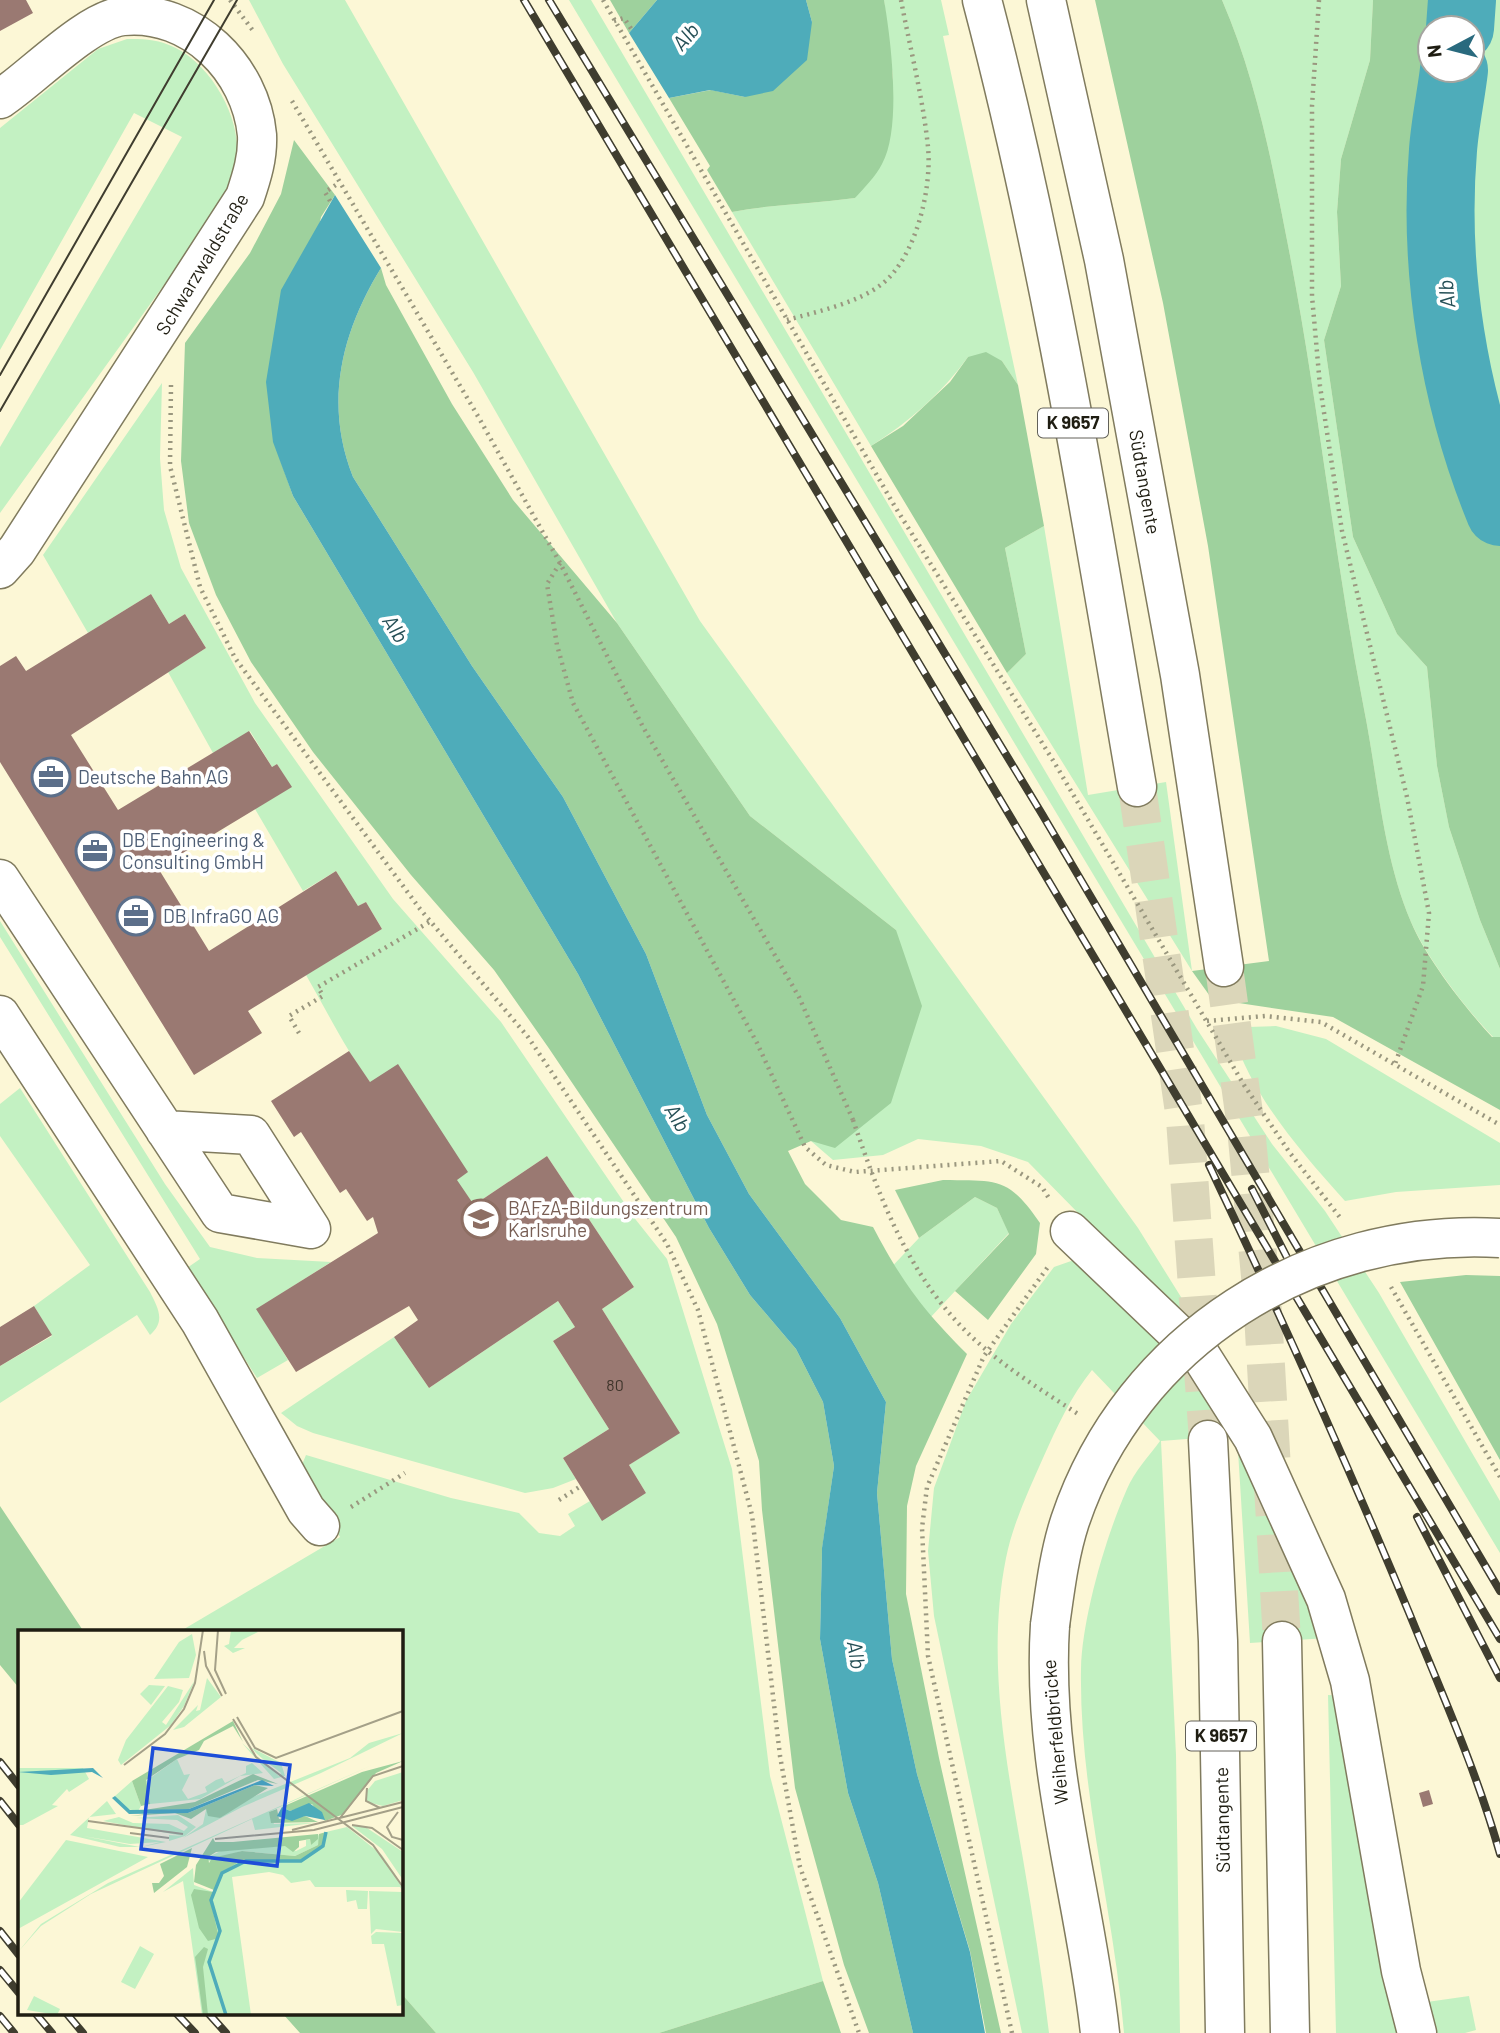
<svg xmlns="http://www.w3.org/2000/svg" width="1500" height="2033" font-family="Barlow,sans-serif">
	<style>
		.green { fill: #c3f1c2 }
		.forest { fill: #9ed19d }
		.water { fill: #4eacba }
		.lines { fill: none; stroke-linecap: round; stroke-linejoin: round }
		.river { stroke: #4eacba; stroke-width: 68 }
		.building { fill: #9a7972 }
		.highway-tunnel { stroke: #dbd6b9; stroke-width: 38; stroke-dasharray: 38 19; stroke-linecap: butt }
		.minor-casing { stroke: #807b5e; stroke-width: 41 }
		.highway-casing { stroke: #807b5e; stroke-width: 41 }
		.path { stroke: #9a977f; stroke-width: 4.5; stroke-dasharray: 2 5; stroke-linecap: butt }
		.minor { stroke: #fff; stroke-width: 38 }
		.highway { stroke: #fff; stroke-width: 38 }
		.tram { stroke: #3f3d2f; stroke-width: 2 }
		.rail-casing { stroke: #3f3d2f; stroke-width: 8 }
		.rail { stroke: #fff; stroke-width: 5; stroke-dasharray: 16; stroke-linecap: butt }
		.minor-bridge-casing { stroke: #807b5e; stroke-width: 41; stroke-linecap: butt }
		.path-bridge { stroke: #9a977f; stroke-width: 4.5; stroke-dasharray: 2 5; stroke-linecap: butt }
		.minor-bridge { stroke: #fff; stroke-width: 38 }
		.labels { text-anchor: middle; stroke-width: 7; stroke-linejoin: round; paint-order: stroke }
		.number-label { font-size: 16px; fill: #3e342a }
		.shield { fill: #fff; stroke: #626159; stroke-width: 2 }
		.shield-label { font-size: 18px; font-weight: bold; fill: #1f1d12 }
		.street-label { font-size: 19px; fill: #1f1d12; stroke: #fff }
		.service-label { font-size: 19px; fill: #4e5e75; stroke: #fff; text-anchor: start }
		.education-label { font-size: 19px; fill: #785e54; stroke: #fff; text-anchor: start }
		.water-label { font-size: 21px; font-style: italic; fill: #265057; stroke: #fff }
		.inset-river { fill: none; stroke: #4eacba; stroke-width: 3.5 }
		.inset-road { fill: none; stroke: #a4a088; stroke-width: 2 }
		.view { fill: #1d4ed8; fill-opacity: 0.15; stroke: #1d4ed8; stroke-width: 3.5 }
		.inset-edge { fill: none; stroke: #1f1d12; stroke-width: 3.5 }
	</style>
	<rect width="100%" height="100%" fill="#fcf7d6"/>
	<path class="green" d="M249,0H345L700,621L1138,1228L1265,1432L1139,1275L1028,1162L981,1146L918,1139L883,1155L833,1160L811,1141L896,930L750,816L617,623L473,372L283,64Z
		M569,0H591L1197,1029L1272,1144L1325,1211L1379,1293L1500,1501V1553Z
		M884,0H941L949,35L943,36L1018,385L1002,361L968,357C941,394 909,422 871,446L732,212C773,204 814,204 855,198L893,78Z
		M1222,0H1373L1370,60L1341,159L1337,212L1341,286L1324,340L1353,537L1397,634L1427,667L1437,766L1449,827L1480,920L1500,969V1037H1493C1465,1008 1427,958 1411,922C1383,856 1378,779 1364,709C1333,550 1317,389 1285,230C1270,152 1254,74 1222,0Z
		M1462,0H1500V512C1454,400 1433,271 1443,150C1445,123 1451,96 1454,70H1472V28H1460Z
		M127,39C141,39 155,39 169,45C206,59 237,109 237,148C237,166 230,183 225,200L0,513V447L182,137L134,113L0,350V128L98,49Z
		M162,383L160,458L164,510L181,568L255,703L393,899L501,1022L636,1220L667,1259L732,1469L770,1776L823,1981L659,2033H436L401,1993V1632H179L340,1537L301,1467L306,1455L451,1498L519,1513L539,1533L560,1536L575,1526L568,1514L590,1501L646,1493L629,1465L679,1432L602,1309L634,1287L547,1156L474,1205C443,1160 402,1125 370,1082C345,1049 327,1011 306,975L382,929L366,902L358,906L336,871L303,891L255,809L291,787L277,764L272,767L250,731L213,753L168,672L206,648L185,614L169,624L151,594L88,633L43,555Z
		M1044,526L1088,795L1166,782L1192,971L1007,673L1026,654L1005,548Z
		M0,921L165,1184L210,1247L257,1258L331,1262L257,1309L288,1360L257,1378L187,1268L200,1259L0,937Z
		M1276,1026L1326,1039L1500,1143V1185L1396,1192L1345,1201C1302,1153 1253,1098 1233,1035L1248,1027Z
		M20,1088L150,1292C158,1308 166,1321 150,1335L137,1315L0,1403V1366L52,1336L34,1306L90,1265L0,1136V1104Z
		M975,1197L997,1208L1009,1233L916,1333L867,1293L919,1238Z
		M1074,1260L1101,1273L1223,1405L1294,1556L1327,1638L1250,1643L1237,1435L1161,1441L1176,1755L1180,2033H1124C1114,1911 1079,1792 1081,1669C1082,1618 1106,1536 1127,1489C1134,1472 1149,1456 1160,1441L1092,1370C1071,1396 1057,1427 1043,1458C1029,1490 1013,1523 1006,1558C986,1658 1006,1760 1023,1859C1033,1917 1042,1975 1049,2033H1022L934,1616L928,1551L934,1488L966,1401L1011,1324L1054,1267Z
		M558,1301L575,1327L553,1341L609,1429L563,1458L576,1479L553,1488L525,1493L313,1433L297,1426L281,1413L394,1337L429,1388Z
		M1328,1695L1343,1696L1406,2033H1336Z
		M1373,1722L1427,2002L1469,1996L1476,2030L1465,2033H1425Z"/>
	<path class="forest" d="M610,0H657L629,33Z
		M806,0H884C891,40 902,128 882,164C876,176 864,188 855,198C814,204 773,204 732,212L707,170L710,166L669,98L711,90L745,97L812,22Z
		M1095,0H1222C1254,74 1270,152 1285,230C1317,389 1333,550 1364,709C1378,779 1383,856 1411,922C1426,958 1466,1009 1492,1037H1500V1110L1333,1017L1212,999L1192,971L1269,961L1208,546L1163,303Z
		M1373,0H1462L1460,28H1430V70H1454C1451,96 1445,123 1443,150C1433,271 1454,400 1500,512V969L1480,920L1449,827L1437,766L1427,667L1397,634L1353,537L1324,340L1341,286L1337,212L1341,159L1370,60Z
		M294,140L335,195L321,217L274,442L293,496L578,974L709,1228L750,1295L796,1349L823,1402L834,1466L822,1549L820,1639L848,1793L878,1883L913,2033H869L844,1965L795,1788L762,1510L759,1461L717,1324L676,1237L548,1047L494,970L411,875L313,752L251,662L216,595L189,523L181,461L185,343L250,253L281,194Z
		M381,268L386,285L452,404L513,500L617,623L750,816L896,930L922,1006L891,1103L835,1148L811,1141L788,1151L805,1184L841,1220L873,1227C902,1282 923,1310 967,1354L916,1466L907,1506L906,1594L939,1758L1001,2033H986L970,1951L917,1774L892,1659L877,1493L886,1402L840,1318L749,1194L707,1115L646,954L563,797L472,666L353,477C324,404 341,333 381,268Z
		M986,352L1002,361L1018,385L1044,526L1005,548L1026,654L1007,673L871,446L903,426L950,382L968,357Z
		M943,1180C997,1181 1008,1176 1040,1223L1036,1254L988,1320L955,1291L1009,1234L997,1208L975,1197L919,1238L895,1190Z
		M1466,1275L1500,1276V1460L1400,1282Z
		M0,1506L84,1632H19V1688L0,1665Z
		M823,1981L841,2033H659Z
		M401,1993L436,2033H300L283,2014H401Z"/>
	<path class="water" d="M657,0H806L812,22L807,60L773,91L745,97L710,90L669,98L629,33Z
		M335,195L381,268C341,333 324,404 353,477L472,666L563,797L646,954L707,1115L749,1194L840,1318L886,1402L877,1493L892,1659L917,1774L970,1952L985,2033H913L878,1883L848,1793L820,1639L822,1548L834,1466L823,1402L796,1349L750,1295L709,1228L578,974L293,496L273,442L266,382L281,290Z"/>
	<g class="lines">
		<path class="river" d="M1460,28L1462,0
			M1454,70C1451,96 1445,123 1443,150C1433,271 1454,400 1500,512"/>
	</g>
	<path class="building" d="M0,0H26L33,13L0,31Z
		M151,594L169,624L185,614L206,648L71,735L118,810L249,731L272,767L277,764L292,787L158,868L209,951L336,871L358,906L366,902L382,929L248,1011L262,1033L194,1075L0,762V666L16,656L26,671Z
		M349,1051L370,1082L398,1064L468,1172L457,1180L474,1205L547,1156L634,1287L602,1309L680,1433L629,1465L646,1493L602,1521L563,1458L609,1429L553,1341L575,1327L558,1301L429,1388L394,1337L418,1320L409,1306L296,1372L256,1309L378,1233L373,1217L367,1221L346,1189L340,1193L301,1132L294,1137L271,1101Z
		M34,1306L52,1335L0,1366V1327Z
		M1429,1790L1433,1804L1423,1807L1419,1793Z"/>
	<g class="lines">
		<path class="highway-tunnel" d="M1137,787L1185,1119L1208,1440
			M1224,967L1246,1128L1262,1297L1282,1641"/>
		<defs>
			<path id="minor" d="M0,99C32,78 87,20 123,16C192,9 251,69 257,135C258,157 252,176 245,197L17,550L0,569
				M0,879L220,1213L311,1229
				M0,1015L200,1321L306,1510L320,1526
				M165,1130L251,1135L311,1229
				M1070,1231L1201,1356L1253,1438L1326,1599L1350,1681L1401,1971L1417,2033
				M1050,1625C1041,1765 1085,1896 1100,2033"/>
			<path id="highway" d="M982,0C1050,258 1092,524 1137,787
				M1046,0L1104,260L1180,675L1224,967
				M1208,1440L1218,1641L1225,2033
				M1282,1641L1290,2033"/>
		</defs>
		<use href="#minor" class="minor-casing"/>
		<use href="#highway" class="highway-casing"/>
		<path class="path" d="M230,0L254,32
			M603,0L894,505L1054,762L1244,1085L1290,1153L1342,1220
			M1319,0L1312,106V296L1320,386L1342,531L1407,797L1429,913L1423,986L1395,1064
			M614,21L624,18L632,30
			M292,101L479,418L560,563L643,727L799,997L853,1120
			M330,201L325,192L339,183
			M787,320C816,312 858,303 882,284C916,257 932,189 928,147C923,98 910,48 901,0
			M171,385L170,466L200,587L235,658L420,909L528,1037L667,1244L698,1310L752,1515L780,1756L800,1867L859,2033
			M560,563L547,584L557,645L573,703L757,1043L805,1147L826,1165L855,1172L1001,1161L1042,1187L1050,1200
			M1207,1021L1265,1016L1321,1022L1500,1125
			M299,1033L289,1016L323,996L318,987L431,921
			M1391,1287L1500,1477
			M559,1500L581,1486
			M351,1507L405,1473
			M1012,2033L928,1656L922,1528L927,1487L984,1356L1050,1264"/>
		<use href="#minor" class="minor"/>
		<use href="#highway" class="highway"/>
		<path class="tram" d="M0,375L214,0
			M0,411L237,0"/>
		<defs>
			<path id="rail" d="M524,0L1500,1639
				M549,0L1042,814L1500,1591
				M1209,1165C1280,1314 1347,1463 1410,1615C1442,1694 1477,1772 1500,1854
				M1252,1189L1298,1279
				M1417,1517L1500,1678
				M0,1762L19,1786
				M0,1801L19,1825
				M0,1931L19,1955
				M0,1970L19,1993
				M36,2014L52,2033
				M67,2014L83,2033
				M177,2014L195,2033
				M209,2014L226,2033
				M0,2016L14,2033"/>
		</defs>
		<use href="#rail" class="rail-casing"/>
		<use href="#rail" class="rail"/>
		<defs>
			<path id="minor-bridge" d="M1050,1625C1055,1590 1059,1555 1070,1521C1131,1339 1311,1227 1500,1238"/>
		</defs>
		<use href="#minor-bridge" class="minor-bridge-casing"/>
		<path class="path-bridge" d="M853,1120C878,1193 905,1266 958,1323C992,1360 1037,1387 1078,1414L1080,1412"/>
		<use href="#minor-bridge" class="minor-bridge"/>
	</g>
	<defs>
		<symbol id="office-ring" viewBox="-11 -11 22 22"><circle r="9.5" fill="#fff" stroke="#5c6f8a" stroke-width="1.5"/><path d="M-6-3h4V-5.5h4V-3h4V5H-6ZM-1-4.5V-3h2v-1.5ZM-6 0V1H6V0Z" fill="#5c6f8a"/></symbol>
		<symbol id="university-ring" viewBox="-11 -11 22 22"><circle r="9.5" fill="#fff" stroke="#8d6e63" stroke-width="1.5"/><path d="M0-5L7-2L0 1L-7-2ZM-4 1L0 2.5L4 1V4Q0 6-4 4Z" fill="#8d6e63"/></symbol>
	</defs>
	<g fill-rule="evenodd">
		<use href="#office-ring" x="29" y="755" width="44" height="44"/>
		<use href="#office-ring" x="73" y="829" width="44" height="44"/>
		<use href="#office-ring" x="114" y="894" width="44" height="44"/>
		<use href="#university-ring" x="459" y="1197" width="44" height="44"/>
	</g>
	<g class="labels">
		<g class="number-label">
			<text x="615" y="1391">80</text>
		</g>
		<g class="shield">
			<rect x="1038" y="408.5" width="70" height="29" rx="5"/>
			<rect x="1186" y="1721.5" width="70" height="29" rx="5"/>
		</g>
		<g class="shield-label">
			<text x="1073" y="429">K 9657</text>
			<text x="1221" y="1742">K 9657</text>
		</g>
		<g class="street-label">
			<text transform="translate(202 264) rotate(-59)" y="7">Schwarzwaldstraße</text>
			<text transform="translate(1145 482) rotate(80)" y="7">Südtangente</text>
			<text transform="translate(1055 1732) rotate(-95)" y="7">Weiherfeldbrücke</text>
			<text transform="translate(1222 1820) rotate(-91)" y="7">Südtangente</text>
		</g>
		<g class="service-label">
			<text x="78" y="784">Deutsche Bahn AG</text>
			<text x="122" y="847">DB Engineering &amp;<tspan x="122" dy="22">Consulting GmbH</tspan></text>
			<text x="163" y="923">DB InfraGO AG</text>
		</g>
		<g class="education-label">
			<text x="508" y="1215">BAFzA-Bildungszentrum<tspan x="508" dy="22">Karlsruhe</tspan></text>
		</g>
		<g class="water-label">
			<text transform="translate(686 37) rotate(-49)" y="7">Alb</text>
			<text transform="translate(1447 294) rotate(-96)" y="7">Alb</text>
			<text transform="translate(395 629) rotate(58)" y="7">Alb</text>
			<text transform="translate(677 1118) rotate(59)" y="7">Alb</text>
			<text transform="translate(856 1655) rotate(80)" y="7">Alb</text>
		</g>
	</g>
	<g transform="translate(18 1630)">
		<rect width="385" height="385" fill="#fcf7d6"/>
		<path d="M213,0H236L240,2L224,10L216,18H227L215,23L206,16L211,14ZM174,4L178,25L171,48L136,49L161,12ZM189,48L203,67L166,97L155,100L180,75L178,81L182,80ZM177,50L166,76L153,95L103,135L100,130L108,110L150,56L165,60L161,72L144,92L148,95ZM131,55L147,56L133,75L122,64ZM385,103L303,143L224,177L165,208L185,194L188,180L202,188L225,171L332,128L351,113ZM224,113L261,146L263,143L246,130L238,123L234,118L263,133L267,146L256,149ZM159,129L166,145L172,144L164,160L170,169L189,162L187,157L198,150L204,148L207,153L228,143V136L234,133L245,143L222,146L182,169L132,174L128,151ZM354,135L251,182L256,194L296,193L237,200L234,189L73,264L23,296L0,322L23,294L90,253ZM0,138H65L71,149L51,162L49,159L34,175L40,176L5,195H0ZM385,142V170L365,176L349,172L348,162L357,151ZM114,151L123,176L120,181L108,179L97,166ZM89,171L98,184L71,187L69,198L148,212L123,217L142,212L112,214L65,206L122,217H102L52,205ZM160,185L178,197L167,206L151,211V205L165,206L85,191L101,187L115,193L151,194L166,201L170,197L159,190L118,188ZM334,196H346L385,222V250L364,219ZM329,197L364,225L377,244L385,260V261L382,257H297L292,250L273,253L265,245L251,242L214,247L233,385H184L165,251L145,262L175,238L176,255L195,262L204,243L219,233L283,231L305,216L308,202ZM300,204L302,208L300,215L277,226L224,221L189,232L190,227L203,221L267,215L278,221L288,216V210L292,209L293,215ZM48,210L130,227L0,299V273ZM328,260L350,261L349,279H340L338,270L329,272ZM351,261L384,262L385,302L358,299L353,304ZM358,302L385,303V375L379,376L366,314H354L353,306ZM122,316L136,324L117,359L103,352ZM16,366L42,379L39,385L9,380Z" fill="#c3f1c2"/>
		<path d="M215,91L225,112L215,96L186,111L181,120L159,129L128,150L132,174L123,176L114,151ZM385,131L358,143L326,184L307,191L294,174L272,181L264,177L344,142ZM235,144L260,154L240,150L171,179L120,181L177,172ZM237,155L250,158L202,188L190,186L188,179L173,189L157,183L112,186L153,181L170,183ZM259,179L261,189L287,186L300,192L253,193L251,182ZM308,202L305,216L283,231L219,233L204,243L196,260L176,252L178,235L195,208L197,212H215L300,204V209L293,215L292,209L281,211V217L275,222L267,216L198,222L190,227L191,233L194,228L224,221L277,226L300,215L301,204ZM174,218L169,237L136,263L134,253H141L146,246L142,234ZM176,259L195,262L193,273L201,308L190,311L181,298L173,265ZM186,317L190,319L185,337L190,385H185L177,327Z" fill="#9ed19d"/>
		<path d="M75,138L85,148L74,142L33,145L0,142ZM244,150L256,156L237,155L170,183L111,184L94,168L97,166L112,180L171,179ZM291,173L304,182L307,190L287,186L274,191L259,186L264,177L272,181Z" fill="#4eacba"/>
		<path class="inset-river" d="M208,385L191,332L202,301L193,270L204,243L228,231H283L305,216L308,202"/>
		<path class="inset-road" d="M200,0L197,40L208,64M186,21L188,36L204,66M219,87L237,118L258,128L385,81M215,89L238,127L355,215L385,257M106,135L147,104L166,79L177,53L185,0M349,158L348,171L362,178M380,182L369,197L374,207L385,210M322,188L355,146L385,136M70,191L165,204M334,195L354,198L385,220M274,200L385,172M112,203L151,208M197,209L296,200L385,177"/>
		<path class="view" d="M135,118L272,135L259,236L123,219Z"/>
		<rect width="385" height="385" class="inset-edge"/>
	</g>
	<g transform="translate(1451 49) rotate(263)"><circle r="33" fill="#ffffff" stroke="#a5a5a0" stroke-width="2"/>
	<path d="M0-5L12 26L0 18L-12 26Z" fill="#296a7e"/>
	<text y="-10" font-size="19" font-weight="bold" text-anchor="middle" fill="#1f1d12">N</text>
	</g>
</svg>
